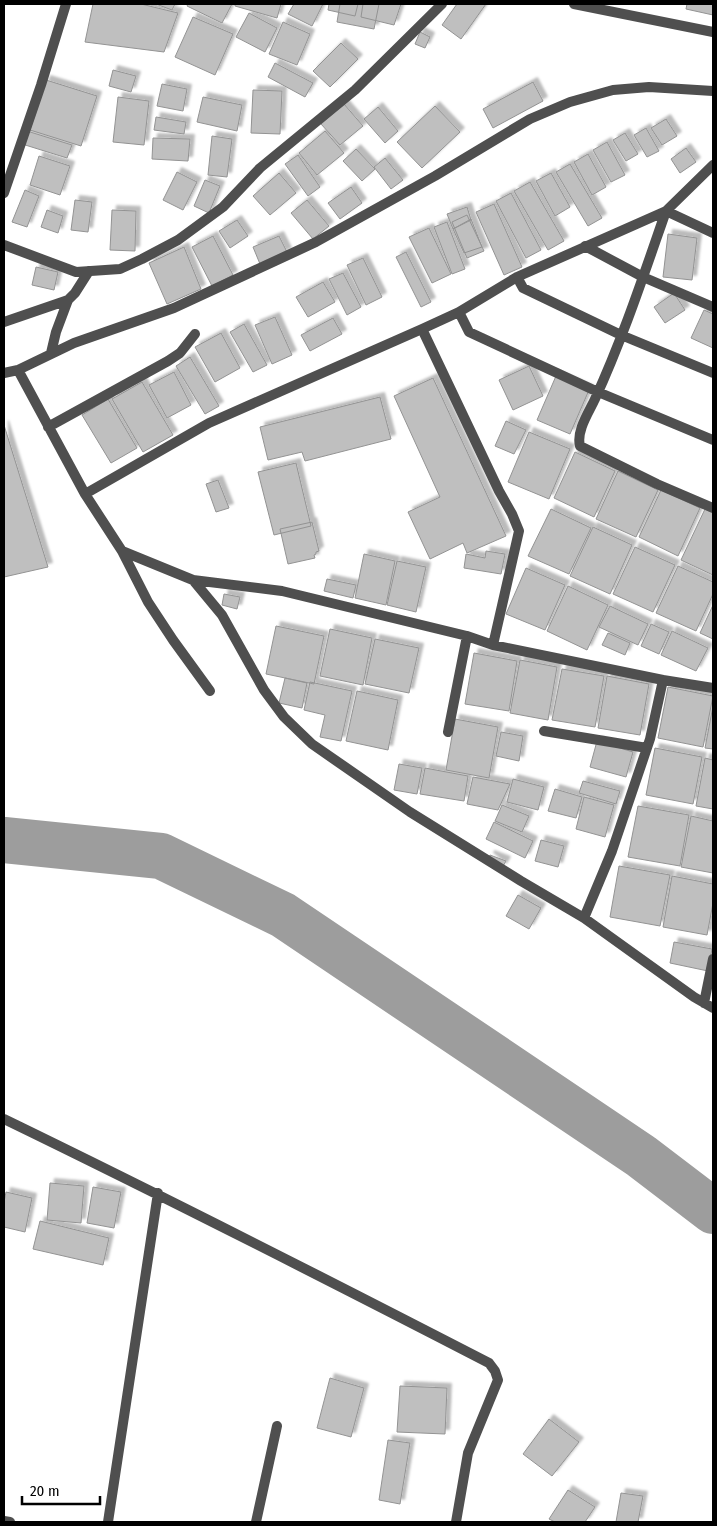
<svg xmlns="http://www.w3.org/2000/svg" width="717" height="1526" font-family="'Fira Sans Condensed',sans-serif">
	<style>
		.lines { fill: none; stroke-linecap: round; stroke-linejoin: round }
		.river { stroke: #9d9d9d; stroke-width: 46 }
		.building { fill: #bfbfbf; stroke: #939393; filter: url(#shadow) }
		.minor { stroke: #4f4f4f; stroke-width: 10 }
		.tertiary { stroke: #4f4f4f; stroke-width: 10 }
	</style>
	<defs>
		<filter id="shadow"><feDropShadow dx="4.5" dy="-4.5" stdDeviation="1" flood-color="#0004"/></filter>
	</defs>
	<rect width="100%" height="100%" fill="#fff"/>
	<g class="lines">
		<path class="river" d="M4,840L161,856L283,915L641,1156L713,1211"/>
	</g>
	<path class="building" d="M93,4H141L178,13L164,52L85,42Z
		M156,4H175L172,10Z
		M188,4H232L222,23L187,6Z
		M235,4H281L277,18L235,6Z
		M294,4H323L312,26L288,14Z
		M329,4H358L355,16L328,10Z
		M340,4H379L374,29L337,22Z
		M363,4H401L394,25L361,17Z
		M457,4H486L461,39L442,25Z
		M687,4H713V15L686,9Z
		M249,13L277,28L265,52L236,37Z
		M193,17L233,34L215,75L175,57Z
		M283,22L310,34L297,65L269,54Z
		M420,32L430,37L425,48L415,44Z
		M341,43L358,59L330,87L313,71Z
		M275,63L313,83L305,97L268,77Z
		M113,70L136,76L131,92L109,86Z
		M46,80L97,96L81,146L30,130Z
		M533,82L543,101L493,128L483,109Z
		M162,84L187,89L183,111L157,106Z
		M253,90L282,91L280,134L251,133Z
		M118,97L149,101L144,145L113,142Z
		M203,97L242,105L237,131L197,122Z
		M344,104L363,126L340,145L321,124Z
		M435,106L460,132L422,168L397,142Z
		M378,107L398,131L385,143L364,119Z
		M156,117L186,122L184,134L154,130Z
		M666,119L677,136L662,145L651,128Z
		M646,128L659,151L647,157L634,135Z
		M27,131L72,145L67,158L22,144Z
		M325,131L344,153L317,175L299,153Z
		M625,133L638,154L626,161L613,140Z
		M212,136L232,139L227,177L208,175Z
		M153,138L190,139L188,161L152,159Z
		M607,142L625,175L611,182L593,150Z
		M686,148L696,162L680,173L671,159Z
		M356,149L375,169L362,181L343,161Z
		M588,154L606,187L592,195L574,162Z
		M298,155L320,187L308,196L285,164Z
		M39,156L70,166L60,195L30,185Z
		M385,158L403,180L391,189L374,167Z
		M570,164L602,218L588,226L556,172Z
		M177,172L197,182L183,210L163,200Z
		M279,173L296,193L270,215L253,196Z
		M551,173L570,207L555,216L536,181Z
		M205,180L220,186L209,213L194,206Z
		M530,182L564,241L548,250L514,191Z
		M351,187L362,203L340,219L328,203Z
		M25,190L39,196L27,227L12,222Z
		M511,193L541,250L526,258L496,201Z
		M75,200L92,202L88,232L71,230Z
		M307,200L329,226L313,239L291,213Z
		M494,204L522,267L504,275L476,212Z
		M467,207L471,220L453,229L447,214Z
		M47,210L63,216L58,233L41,227Z
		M112,210L136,211L135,251L110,250Z
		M467,215L484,251L467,258L452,222Z
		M471,219L482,247L464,253L453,229Z
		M237,220L248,236L230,248L219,231Z
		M447,222L465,269L452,274L434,227Z
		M429,228L451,274L432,283L409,237Z
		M668,234L697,238L692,280L663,277Z
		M213,236L233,275L212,286L192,247Z
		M279,236L287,252L260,264L253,247Z
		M184,247L201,289L167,304L149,263Z
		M406,252L431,302L421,307L396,257Z
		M363,258L382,297L366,305L347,265Z
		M36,267L58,272L54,290L32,285Z
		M343,273L361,307L347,315L329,279Z
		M323,282L335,302L308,317L296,297Z
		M674,293L685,310L665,323L654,307Z
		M704,310L713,314V348L691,338Z
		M275,317L292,355L272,364L255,325Z
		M333,318L342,334L310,351L301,335Z
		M244,324L267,365L253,372L230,332Z
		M221,333L240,368L215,382L195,347Z
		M190,357L219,406L205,414L176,366Z
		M529,366L543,396L513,410L499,380Z
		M174,372L191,405L167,418L149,385Z
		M556,376L589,390L570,434L537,420Z
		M433,378L506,536L467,553L463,543L430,559L408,512L440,497L394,396Z
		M142,382L173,435L143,452L112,399Z
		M380,397L391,439L305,461L302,452L268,460L260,427Z
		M108,399L137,448L111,463L82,415Z
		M506,421L526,430L514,454L495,446Z
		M4,425L48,567L4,577Z
		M529,432L570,449L549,499L508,482Z
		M575,452L615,471L594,517L554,498Z
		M296,463L311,526L274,535L258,472Z
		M618,471L658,490L636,537L596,519Z
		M218,480L229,508L216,512L206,484Z
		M661,490L700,508L678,556L639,537Z
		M551,509L591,528L569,574L528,556Z
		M705,509L713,513V575L681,560Z
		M312,522L319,551L316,552V554L314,555L315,558L288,564L280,529Z
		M593,527L632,545L610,594L570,576Z
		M635,547L675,565L653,612L613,594Z
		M486,551L505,554L501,574L464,568L466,554L485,558Z
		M364,554L395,561L386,605L355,598Z
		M397,561L426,567L416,612L387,605Z
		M678,566L713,582V594L696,631L656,613Z
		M526,568L565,585L545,630L506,614Z
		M327,579L356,585L353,598L324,591Z
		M568,586L608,605L587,650L547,631Z
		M224,594L240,597L237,609L222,605Z
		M713,605V639L700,633Z
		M610,606L648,624L638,645L599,627Z
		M651,624L669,632L659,654L641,646Z
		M276,626L324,636L314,684L266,674Z
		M330,629L372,638L363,685L320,676Z
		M672,631L708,648L696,671L661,655Z
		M608,633L630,643L625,655L602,645Z
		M375,639L419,648L409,693L365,684Z
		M474,653L517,661L509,711L465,704Z
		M520,660L557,667L548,720L510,713Z
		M562,669L604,676L595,727L552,720Z
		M607,676L649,684L640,735L598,728Z
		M285,678L307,683L302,708L279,703Z
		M310,682L352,691L341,741L320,737L325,715L304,710Z
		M668,687L713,696L703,747L658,738Z
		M357,691L398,700L388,750L346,741Z
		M713,706V749L705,748Z
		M455,719L498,727L489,778L446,770Z
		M501,732L523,736L519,761L496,756Z
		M597,741L633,752L626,777L590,767Z
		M655,748L702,757L693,804L646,795Z
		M705,758L713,760V809L696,806Z
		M399,764L422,768L417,794L394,790Z
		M425,768L468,776L464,801L420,794Z
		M473,777L510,784L498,810L467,804Z
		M513,779L544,787L538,810L507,802Z
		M583,781L620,791L616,804L579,793Z
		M555,789L582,797L576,818L548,811Z
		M584,797L614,805L605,837L576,829Z
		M502,805L529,816L522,832L495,821Z
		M638,806L689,815L680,866L628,857Z
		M691,816L713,821V873L681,867Z
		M494,822L533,841L525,858L486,839Z
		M541,840L564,846L558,867L535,861Z
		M490,855L506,861L502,868L489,857Z
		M619,866L670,875L660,926L610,917Z
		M672,876L713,884V903L707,935L663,927Z
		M518,895L541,908L529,929L506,916Z
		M674,942L712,949L708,971L670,963Z
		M50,1183L84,1186L81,1223L47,1220Z
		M93,1187L121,1192L114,1228L87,1223Z
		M6,1192L32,1198L25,1232L4,1227V1202Z
		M40,1221L109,1238L103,1265L33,1249Z
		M330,1378L364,1388L351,1437L317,1428Z
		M400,1386L447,1388L445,1434L397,1432Z
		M549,1419L579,1442L552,1476L523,1454Z
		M388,1440L410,1443L400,1504L379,1500Z
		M568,1490L595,1507L585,1522H555L549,1519Z
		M621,1493L643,1496L638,1522H616Z"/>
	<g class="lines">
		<path class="minor" d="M4,193L41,85L66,4
			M713,233L666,211C644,274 623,338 595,399C589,412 576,431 580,446L657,484L713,508
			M4,245L76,272L120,269L142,259L178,240L223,207L260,168L355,90L442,4
			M585,246L643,277L713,307
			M517,277L523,288L621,335L713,373
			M459,312L469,332L598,392L713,440
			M4,322L68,300L75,293L89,271
			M422,329L499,491L512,514L519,531L493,645
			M51,353L56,332L68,300
			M18,370L85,494L122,551L148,602L173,640L210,691
			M4,373L18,370L74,343L174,308L316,242L435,176L530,119L570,102L613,90L649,87L713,91
			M48,427L168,361L180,353L195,334
			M85,494L209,423L422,329L459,312L517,277L666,211L713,165
			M122,551L193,580L282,591L467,636L493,645L663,680L713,688
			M193,580L222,615L264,690L284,717L312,744L410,812L521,881L584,918L694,997L713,1008
			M544,731L647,748
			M448,732L467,636
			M584,918L612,851L650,739L663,680
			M704,1003L713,959
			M4,1119C167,1198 328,1280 489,1363L495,1371L498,1380L468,1453L456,1522
			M4,1521L10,1522
			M108,1522L158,1193
			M256,1522L277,1426"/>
		<path class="tertiary" d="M574,4L713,32"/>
	</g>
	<rect width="717" height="1526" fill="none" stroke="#000000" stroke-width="10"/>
	<path d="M22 1496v8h78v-8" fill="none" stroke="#000000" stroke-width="2.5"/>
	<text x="30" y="1496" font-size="15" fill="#000000" stroke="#ffffff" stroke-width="4" paint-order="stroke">20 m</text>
</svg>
